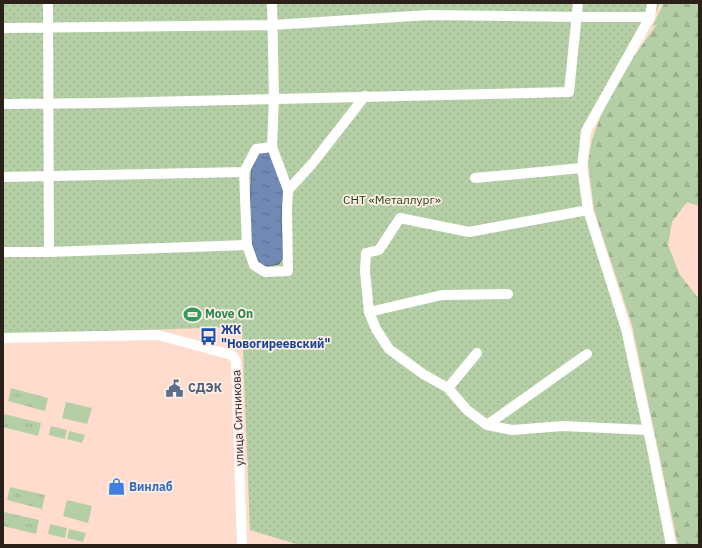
<svg xmlns="http://www.w3.org/2000/svg" width="702" height="548" font-family="'IBM Plex Sans',sans-serif">
	<style>
		.grass { fill: #b4cfa5 }
		.forest { fill: url(#forest-firs) }
		.park { fill: url(#park-tufts) }
		.garden { fill: url(#garden-dots) }
		.water { fill: url(#water-ripples); stroke: #5b6a86 }
		.lines { fill: none; stroke-linecap: round; stroke-linejoin: round }
		.minor { stroke: #fff; stroke-width: 10 }
		.labels { text-anchor: middle; stroke-width: 3.5; stroke-linejoin: round; paint-order: stroke }
		.park-label { font-size: 12px; fill: #213d0c; stroke: #fdefe8 }
		.leisure-label { font-size: 12px; font-weight: bold; fill: #27864d; stroke: #fdefe8; text-anchor: start }
		.transit-label { font-size: 12px; font-weight: bold; fill: #164399; stroke: #fdefe8; text-anchor: start }
		.service-label { font-size: 12px; font-weight: bold; fill: #4e5e75; stroke: #fdefe8; text-anchor: start }
		.street-label { font-size: 12px; fill: #2b1f19; stroke: #fdefe8 }
		.shop-label { font-size: 12px; font-weight: bold; fill: #366cbe; stroke: #fdefe8; text-anchor: start }
	</style>
	<defs>
		<pattern id="forest-firs" width="22" height="20" patternUnits="userSpaceOnUse"><rect width="22" height="20" fill="#b4cfa5"/><path d="M5 1l3.5 6h-7zM16 11l3.5 6h-7z" fill="#9bb18d"/></pattern>
		<pattern id="park-tufts" width="24" height="20" patternUnits="userSpaceOnUse"><rect width="24" height="20" fill="#b4cfa5"/><path d="M3 7l-1-3M5 7V3M7 7l1-3M15 17l-1-3M17 17v-4M19 17l1-3" fill="none" stroke="#9bb18d"/></pattern>
		<pattern id="garden-dots" width="8" height="8" patternUnits="userSpaceOnUse"><rect width="8" height="8" fill="#b4cfa5"/><path d="M2 2h.1M6 6h.1" fill="none" stroke="#9bb18d" stroke-width="1.8" stroke-linecap="round"/></pattern>
		<pattern id="water-ripples" width="26" height="14" patternUnits="userSpaceOnUse"><rect width="26" height="14" fill="#708ab5"/><path d="M2 4q2-2 4 0t4 0M15 11q2-2 4 0t4 0" fill="none" stroke="#5c7092"/></pattern>
	</defs>
	<rect width="100%" height="100%" fill="#ffdccd"/>
	<path class="grass" d="M66,402L92,408L87,424L62,418Z
		M51,426L67,430L65,439L49,435Z
		M69,431L85,435L82,443L67,439Z
		M67,500L92,506L88,523L63,516Z
		M50,524L67,528L65,538L48,534Z
		M69,529L86,533L83,542L67,538Z"/>
	<path class="forest" d="M664,3H699V206L687,202L672,222L668,245L680,275L699,299V545H678L632,325L594,210L588,162L592,140L610,90L657,24L652,27Z"/>
	<path class="park" d="M11,388L48,398L45,411L8,401Z
		M4,414L41,423L38,436L3,427Z
		M10,487L45,495L42,509L7,500Z
		M4,512L39,520L36,534L3,526Z"/>
	<path class="garden" d="M3,3H660L648,31L588,131L586,170L590,199L674,545H299L250,530L242,327L3,334Z"/>
	<path class="water" d="M266,152L272,155L276,164L283,193L281,219L283,251L282,259L279,264L268,266L262,265L259,262L255,254L249,229L252,163L257,153Z"/>
	<g class="lines">
		<path class="minor" d="M48,3L49,252
			M652,3L650,17L586,131L582,168L588,210L626,329L653,453L671,545
			M3,28L273,25L429,15L577,17H650
			M3,104L103,103L569,92L578,3
			M272,147L256,149L244,172L247,245L254,265L265,272L288,271L287,209L288,190L272,147L274,98L272,3
			M3,177L244,172
			M475,178L582,168
			M288,190L312,164L365,96
			M588,210L469,232L400,218L379,250L366,253L365,271L369,312L376,329L389,349L423,374L448,388L467,410L487,425L512,430L563,426L647,430
			M3,252H49L247,245
			M369,312L442,295L508,294
			M3,338L158,335L232,355L236,361L242,545
			M448,388L477,353
			M487,425L587,354"/>
	</g>
	<defs>
		<symbol id="stadium-bare" viewBox="-9 -9 18 18"><path d="M0-5a6.5 5 0 1 0 0 10a6.5 5 0 1 0 0-10ZM-3.5-1.8h7v3.6h-7Z" fill="#2e9e5b" stroke="#fdefe8" stroke-width="2.5" paint-order="stroke"/></symbol>
		<symbol id="bus-bare" viewBox="-9 -9 18 18"><path d="M-5-6H5V4H4V6H2V4H-2V6H-4V4H-5ZM-3.5-4V0h7V-4ZM-3.5 1.2v1.5H-2V1.2ZM2 1.2v1.5H3.5V1.2Z" fill="#1a4fb4" stroke="#fdefe8" stroke-width="2.5" paint-order="stroke"/></symbol>
		<symbol id="civic-bare" viewBox="-9 -9 18 18"><path d="M-.6-6.5H3V-4.5H.6V-3L4-1V1h2V6H-6V1h2V-1L-.6-3ZM-1.2 2.5V6h2.4V2.5Z" fill="#5c6f8a" stroke="#fdefe8" stroke-width="2.5" paint-order="stroke"/></symbol>
		<symbol id="shop-bare" viewBox="-9 -9 18 18"><path d="M-5-2.5h2.3a2.7 3.5 0 0 1 5.4 0H5L5.5 6h-11ZM-1.5-2.5h3a1.5 2.3 0 0 0-3 0Z" fill="#3f7fe0" stroke="#fdefe8" stroke-width="2.5" paint-order="stroke"/></symbol>
	</defs>
	<g fill-rule="evenodd">
		<use href="#stadium-bare" x="180" y="302" width="25" height="25"/>
		<use href="#bus-bare" x="196" y="324" width="25" height="25"/>
		<use href="#civic-bare" x="162" y="376" width="25" height="25"/>
		<use href="#shop-bare" x="104" y="474" width="25" height="25"/>
	</g>
	<g class="labels">
		<g class="park-label">
			<text x="392" y="204">СНТ «Металлург»</text>
		</g>
		<g class="leisure-label">
			<text x="205" y="318">Move On</text>
		</g>
		<g class="transit-label">
			<text x="221" y="334">ЖК<tspan x="221" dy="14">"Новогиреевский"</tspan></text>
		</g>
		<g class="service-label">
			<text x="188" y="392">СДЭК</text>
		</g>
		<g class="street-label">
			<text transform="translate(238 418) rotate(-92)" y="4">улица Ситникова</text>
		</g>
		<g class="shop-label">
			<text x="129" y="491">Винлаб</text>
		</g>
	</g>
	<rect width="702" height="548" fill="none" stroke="#2b1f19" stroke-width="8"/>
</svg>
